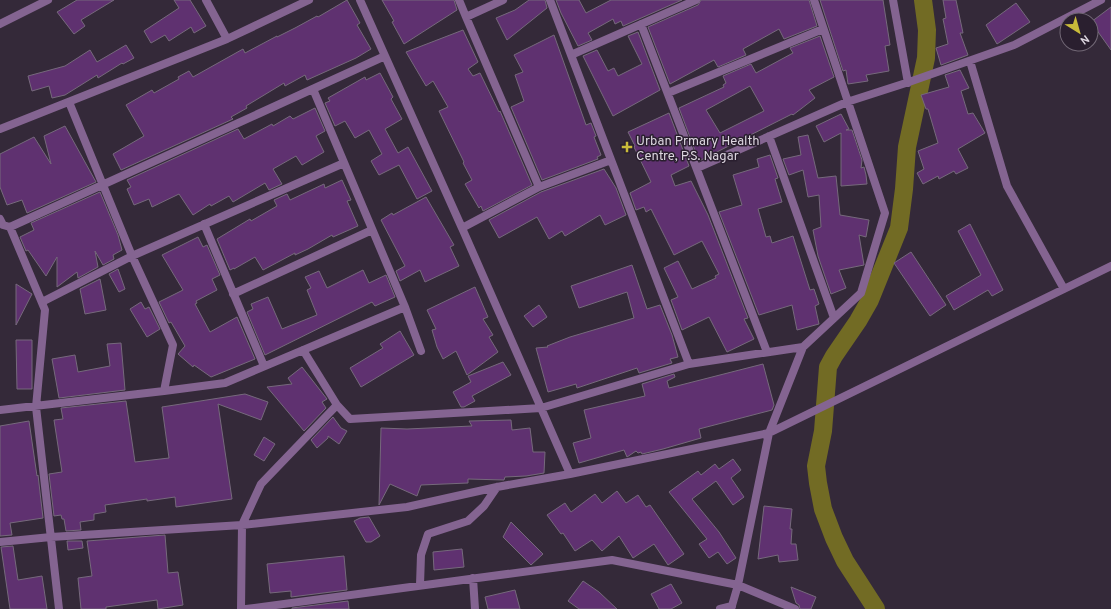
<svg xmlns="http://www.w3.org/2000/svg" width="1111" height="609" font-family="Overpass,sans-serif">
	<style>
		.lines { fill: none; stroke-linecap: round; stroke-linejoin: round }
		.canal { stroke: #726b24; stroke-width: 18 }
		.building { fill: #5f3170; stroke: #76697c; fill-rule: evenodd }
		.minor { stroke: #846491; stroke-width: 8 }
		.poi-dot { fill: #c9bb3a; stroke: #2a1f2f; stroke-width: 1.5 }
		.labels { text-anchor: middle; stroke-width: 3; stroke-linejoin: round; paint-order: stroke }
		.poi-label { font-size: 13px; fill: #ddd6e0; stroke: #2a1f2f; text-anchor: start }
	</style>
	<rect width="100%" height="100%" fill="#342939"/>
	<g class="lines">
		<path class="canal" d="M876,609L845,561L834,538L823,509L818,483L816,466L823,431L828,367L834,356L858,321L870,300L899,228L904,189L907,147L926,58L927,30L923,0"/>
	</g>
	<path class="building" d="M77,0H114L81,20L85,26L74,34L57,12Z
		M174,0H190L206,26L194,33L191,27L169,41L165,35L151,43L144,31L179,8Z
		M347,0L360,23L357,25L371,49L356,58L307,80L305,75L285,86L284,83L246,106L247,108L231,117L233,119L121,170L113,154L144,136L126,105L152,90L154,93L179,79L178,77L189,71L193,77L243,49L245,53L277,36V37L295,28L317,16L318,17Z
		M382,0H454L457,10L404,44L392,22L394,21Z
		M529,0H545L547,8L507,40L496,18L515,10Z
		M556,0H579L586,13L611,0H682L623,26L621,21L615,24L613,19L588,33L592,40L578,46L561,13Z
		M701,0H809L817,26L784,39L779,29L743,49L746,55L718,67L714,60L670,84L648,27L698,5Z
		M820,0H883L890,45L885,46L889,71L866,75L868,81L848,84L846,70L843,71Z
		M943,0H956L963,33H960L968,55L941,65L936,48L948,44L943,19L946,18Z
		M1016,3L1030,22L997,44L986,25Z
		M1111,7V50L1091,22Z
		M463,30L478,62L468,69L473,76L480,73L499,112L500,111L532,185L483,211L481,206L479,208L465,184L472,180L463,163L464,162L439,111L448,107L433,81L426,86L406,52Z
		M638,32L660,90L613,116L583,56L597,50L608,71L614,68L618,76L642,64L628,36Z
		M554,35L586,125L591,123L596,136L594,137L601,155L597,157L598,159L542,180L511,107L524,101L515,75L523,72L514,55Z
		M820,36L834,77L809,90L815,98L793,115L792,114L699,161L679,108L724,87L723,85L726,83L723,76L751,64L756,73L793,53L790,48ZM750,86L764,111L720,133L706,110Z
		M126,45L134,58L123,64L122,63L98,78L97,75L65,95L52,98L49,86L32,91L28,76L65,66L90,50L97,62Z
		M960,70L969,88L961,91L968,114L973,113L985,133L958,149L968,168L956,174L954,171L939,179L938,176L923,184L917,173L924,169L918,151L938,143L928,109H926L921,95L949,87L945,75Z
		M380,73L393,97L391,99L402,119L385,129L398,153L408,147L432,191L417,199L399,165L379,175L371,161L382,154L369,130L355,138L345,121L335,126L325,103L330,101L328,98L365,77L366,80Z
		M315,108L325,131L316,136L324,152L302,165L296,156L273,169L282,184L269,190L265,183L233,202L229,196L211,206L210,204L193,215L179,194L152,207L149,199L134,205L127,189L131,187L127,180L238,129L244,139L272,124L273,126L290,116L293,119Z
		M669,113L689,166L671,175L675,186L691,181L708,215L748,318L744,319L754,339L727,352L709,317L682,330L671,300L678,297L664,268L678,261L692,289L716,278L715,276L719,274L702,241L674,255L651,209L646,212L644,207L636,210L630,193L651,182L634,147L635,146L628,132Z
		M841,114L849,129L846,130H852L862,160L861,168L864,167L866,175L867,184L841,186V133L824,142L816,126Z
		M65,126L96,182L27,213L22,200L7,205L0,187V154L34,137L51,164L44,136Z
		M808,135L818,178L836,176L840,215L869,220L866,237L859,235L864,265L839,270L846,288L831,294L818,256L813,230L821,227L819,195L808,197L803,170L789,175L783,159L801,155L798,137Z
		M770,155L778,178L775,179L782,202L758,209L766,237L770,236L772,243L793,236L810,290L814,289L819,304L815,306L819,324L797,330L792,305L759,315L719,212L742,205L733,175L759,167L757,159Z
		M604,169L616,188L626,215L605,225L600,215L565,236L562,231L549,239L537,217L499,238L489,220L541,192Z
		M342,180L351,200L347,201L358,226L333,237L332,235L308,249L295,255V253L263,270L255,257L234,269V268L230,270L217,239L250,219L251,221L277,206L274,200L287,194L290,200L324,184L325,188Z
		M100,192L118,235L122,250L113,255L114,259L103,265L95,251L98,267L78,278L77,272L57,287V257L46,276L28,250L26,251L20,237L34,230L31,223Z
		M426,197L454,245L450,247L459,266L425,282L420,270L400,281L396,271L405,266L381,220L392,213L393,215Z
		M970,224L1003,290L992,296L988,290L954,310L946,296L981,275L958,231Z
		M198,237L203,247L207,245L220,275L212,279L217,290L196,301L197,303L195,304L210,332L237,317L255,359L211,377L194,365L193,367L178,354L185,346L171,322L169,323L159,302L183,290L162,255Z
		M911,252L946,305L930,316L894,263Z
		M632,265L647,309L660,305L672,335L678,357L670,359L672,363L639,373L637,368L577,388L576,384L548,392L536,348L548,347L547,346L570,337L634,318L627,292L579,308L571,286Z
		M118,269L125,289L119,292L109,274Z
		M363,270L369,283L386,275L395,297L375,306L372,302L265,355L247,312L253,309L251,304L268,297L282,329L317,315L307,290L311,288L305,277L319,271L327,288Z
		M100,279L106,310L85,314L80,289Z
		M16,284L32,294L16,325Z
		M475,287L488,317L483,319L493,335L489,337L498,352L467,375L456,351L443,359L437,347L432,330L436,329L427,310Z
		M141,302L145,309L149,307L160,329L147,337L130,309Z
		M539,305L547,317L533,327L524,316Z
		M400,331L414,355L361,387L350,368L383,348L380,344Z
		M16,340H32V389H17Z
		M121,343L125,390L59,398L52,359L75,355L78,372L110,366L107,344Z
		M503,362L511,375L472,396L475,401L464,407H461L453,392L471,382L468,376Z
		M763,364L774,405L772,410L699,429L701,438L663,449L642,454L641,452L638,453L636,451L627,457L624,450L579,463L573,443L591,438L584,410L645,396L642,384L674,374L675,377L667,381L669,388Z
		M302,367L327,399L322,402L326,408L304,431L267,387L292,384L288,378Z
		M245,394L268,402L261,420L218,404L232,499L176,507L175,497L147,501V499L105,505L106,512L94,514V520L80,522L81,530L66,531L64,519H62L61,515L54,516L49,474L62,472L54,420L63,419L61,408L126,401L135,462L169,458L162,407Z
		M333,417L341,428L347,431L339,444L328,436V438L317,448L311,440Z
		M511,420L512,430L530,428L533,452H545L544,473L526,476L505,477L504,480L468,479V483L421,485L417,496L390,484L379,505L381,428L407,429L472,426L469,421Z
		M29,421L37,476L38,475L43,518L10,523L12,535L0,536V426Z
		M264,437L275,444L264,461L254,455Z
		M733,459L741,470L731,478L744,497L733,505L716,481L692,499L719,532L736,558L727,564L718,552L709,558L699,544L707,539L669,492L698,471L701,475L715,464L719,469Z
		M617,491L626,503L638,495L646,507L650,505L684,554L668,565L654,544L633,558L619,536L602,551L592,540L575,551L563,533L561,534L547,515L565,503L571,512L595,494L602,503Z
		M764,506L792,509L790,529H792L791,544H796L798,560L779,562L778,555L758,559Z
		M369,517L380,536L371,542H366L354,521L360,518Z
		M511,522L543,554L531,565L503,537Z
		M165,535L168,573L178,572L183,605L158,609L157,600L106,607V609H81L78,578L92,576L87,541Z
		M67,541H82L83,548L68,550Z
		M13,546L18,580L42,576L47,609H10L1,547Z
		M462,549L464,567L434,570L433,552Z
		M344,556L347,590L291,597V591L270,593L267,564Z
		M583,581L599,592L617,609H579L568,601Z
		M671,584L682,603L671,609H659L651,594Z
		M791,587L816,597L811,609H800L799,605L796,603Z
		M515,590L520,609H488L485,597Z
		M348,601L349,609H292V608Z"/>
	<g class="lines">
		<path class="minor" d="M360,0L462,228
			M459,0L466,17L503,0
			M893,0L908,83
			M466,17L539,187L462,228L570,474
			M0,24L48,0
			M641,24L767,352
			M227,39L309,0
			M571,55L696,0
			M970,61L1007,186L1064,289
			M668,93L823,29
			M69,102L132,256L173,345L164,391L225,383L405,307L313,89
			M0,129L227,39L206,0
			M769,136L834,318
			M697,168L847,102L909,82L1014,45L1101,0
			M539,187L611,160
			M0,219L3,225L10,227L385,56
			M204,224L264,366
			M10,227L45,310L36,407L59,609
			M233,294L372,230
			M42,302L132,256L344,163
			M405,307L421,351
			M303,350L337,405
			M689,364L803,347
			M0,410L164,391
			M0,542L51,537L242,525L407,507L497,487L570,474L769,433L1111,266
			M473,578L475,609
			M420,585L421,555L428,534L468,521L484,506L497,487
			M241,609L242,525L261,484L337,405L350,419L541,408L689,364L550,0
			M246,609L612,560L738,585L795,609
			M720,609L732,606
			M731,609L738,585L769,433L803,347L861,293L885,213L814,0"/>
	</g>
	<path class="poi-dot" d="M625 141h4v4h4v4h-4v4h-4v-4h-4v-4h4z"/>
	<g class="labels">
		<g class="poi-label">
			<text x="636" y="145">Urban Prmary Health<tspan x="636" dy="15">Centre, P.S. Nagar</tspan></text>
		</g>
	</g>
	<g transform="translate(1079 32) rotate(143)"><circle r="19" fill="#2a1f2f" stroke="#726876"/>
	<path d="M0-3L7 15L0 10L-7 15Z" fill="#c9bb3a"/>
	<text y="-6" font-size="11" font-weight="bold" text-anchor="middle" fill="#ddd6e0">N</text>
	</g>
</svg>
